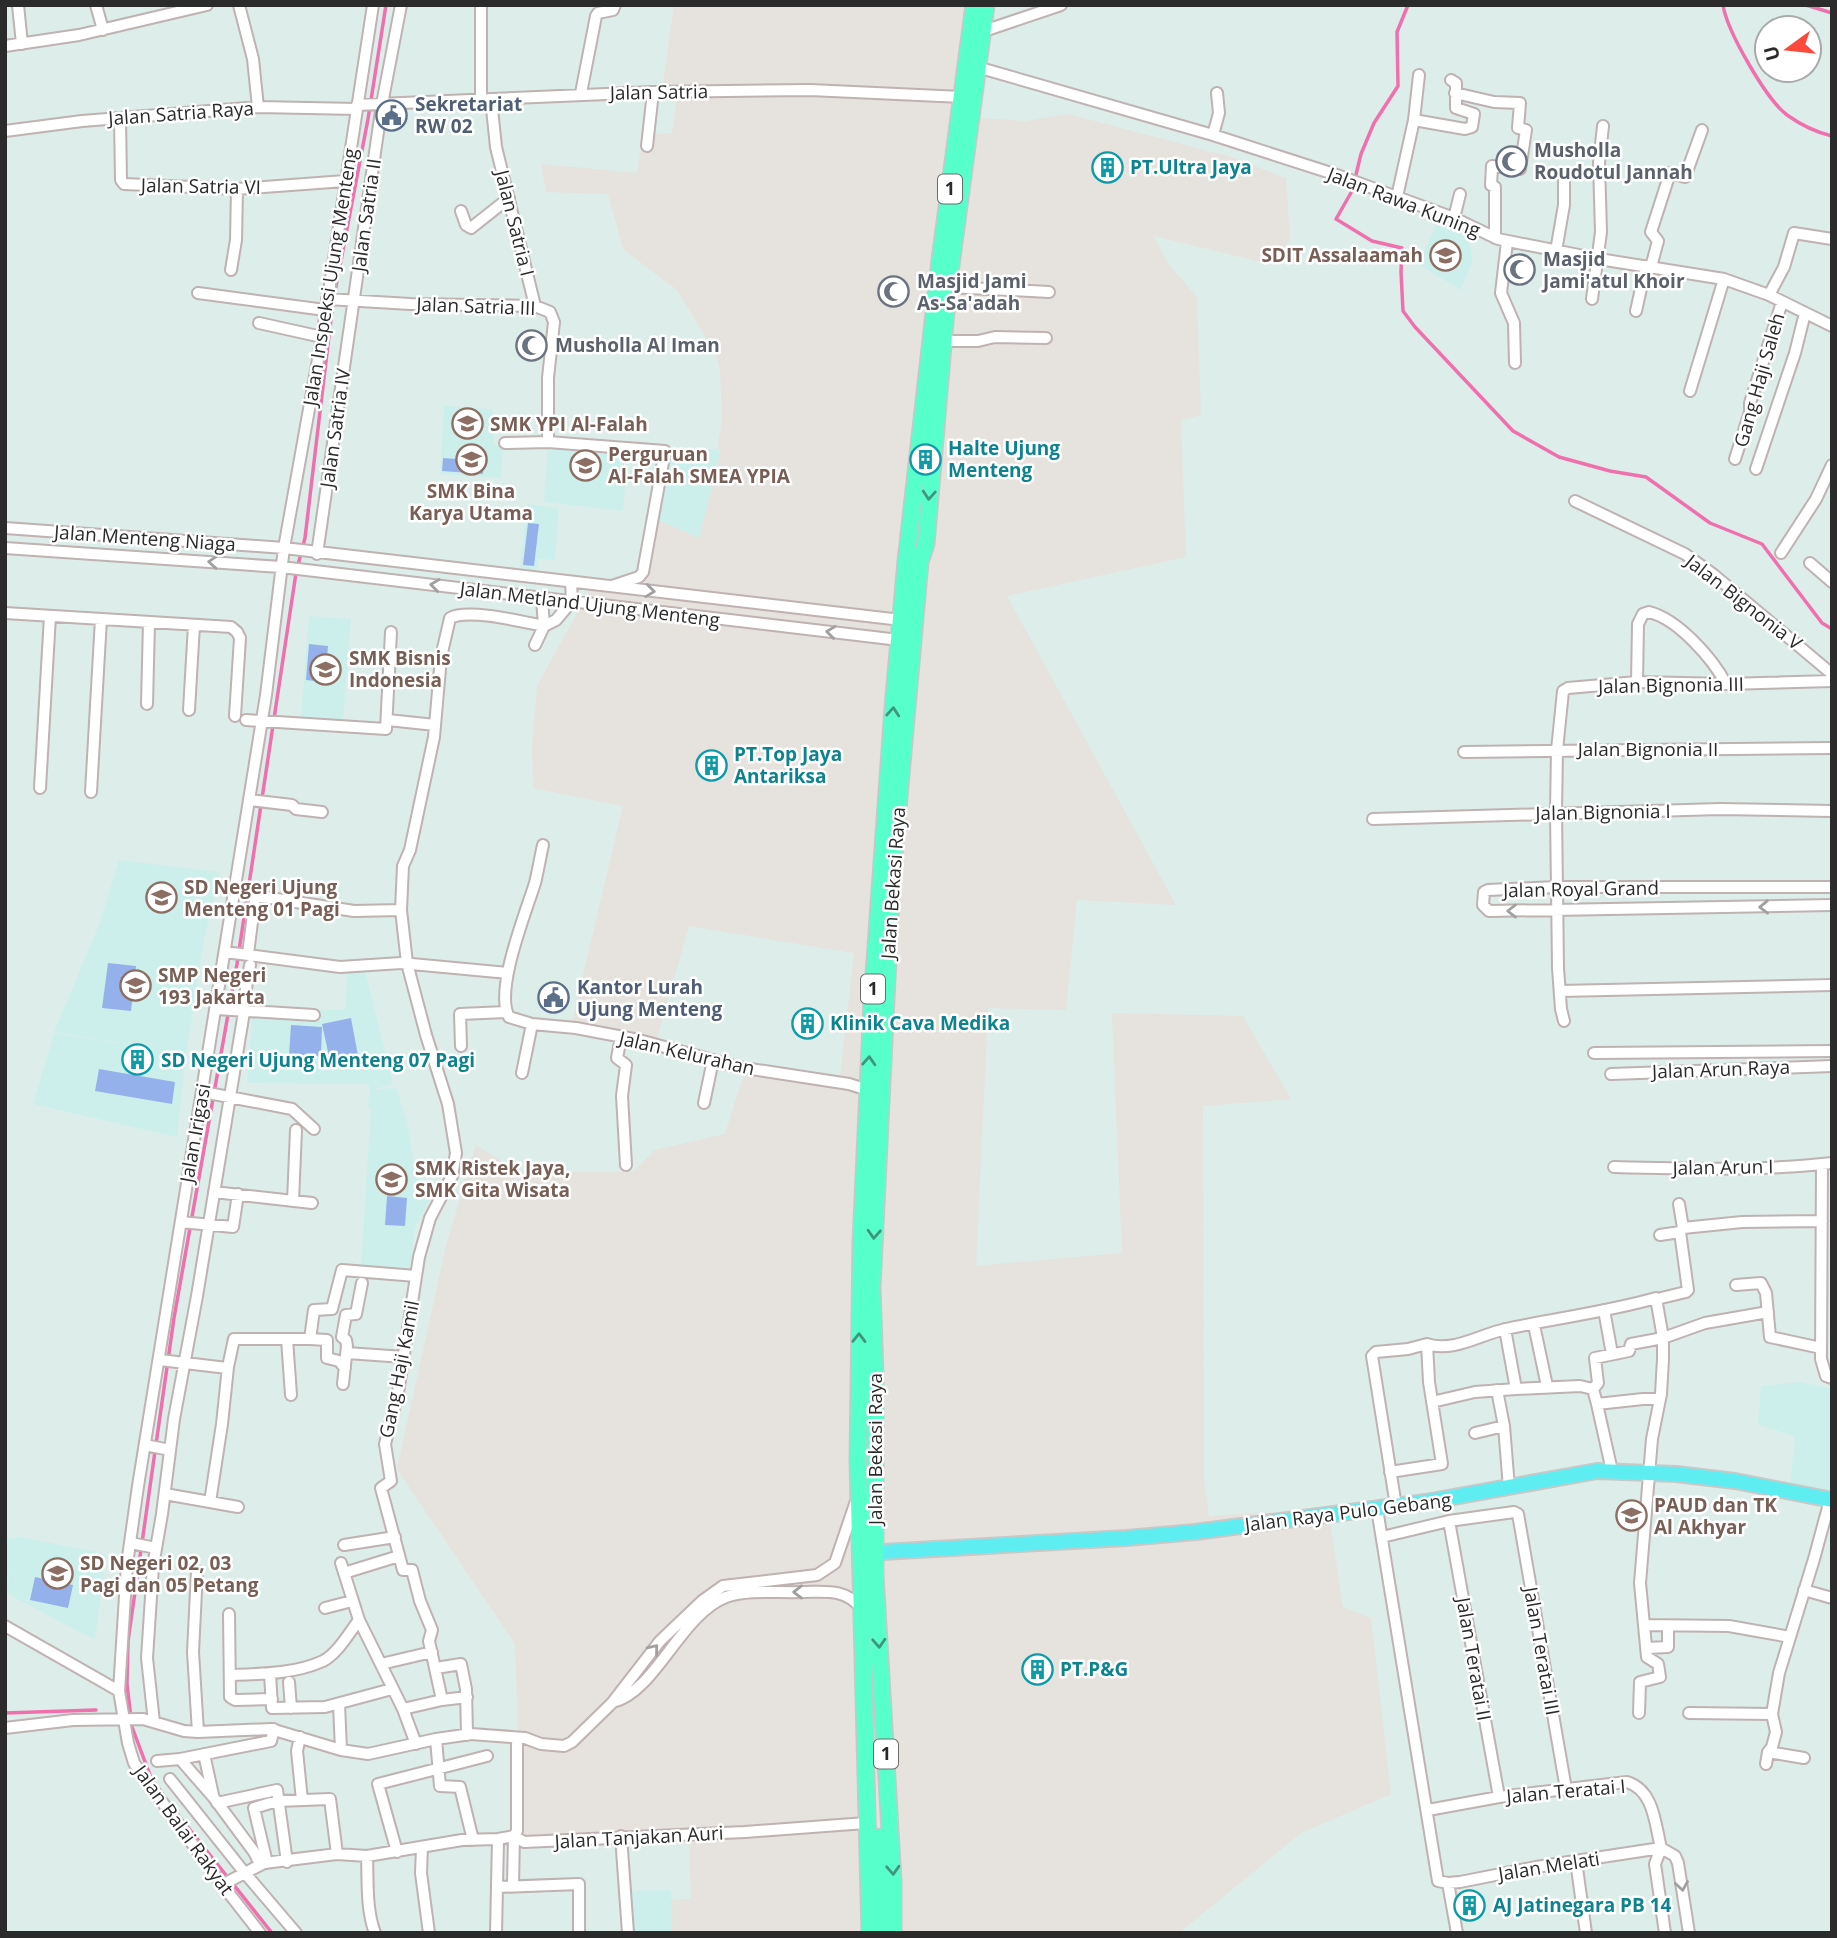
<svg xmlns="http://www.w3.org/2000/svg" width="1837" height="1938" font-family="'Open Sans',sans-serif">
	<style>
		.industrial { fill: #e6e2de }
		.education { fill: #cdefec }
		.pitch { fill: #95b1eb }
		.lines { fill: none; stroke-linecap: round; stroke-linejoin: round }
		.stream { stroke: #f070ad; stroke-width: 3.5 }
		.minor-casing { stroke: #bfb2b1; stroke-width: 14 }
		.major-casing { stroke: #c8c8c8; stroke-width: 18 }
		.highway-casing { stroke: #c8c8c8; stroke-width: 19 }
		.minor { stroke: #fff; stroke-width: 10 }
		.major { stroke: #5eeef2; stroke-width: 14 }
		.highway { stroke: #57ffcb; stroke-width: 16 }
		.oneway { stroke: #41957b }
		.oneway2 { stroke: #a0a0a0 }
		.labels { text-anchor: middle; stroke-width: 5; stroke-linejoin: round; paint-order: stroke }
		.shield { fill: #fff; stroke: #6b6b6b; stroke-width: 2 }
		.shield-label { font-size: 18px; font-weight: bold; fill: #2b2b2b }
		.street-label { font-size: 19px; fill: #2b2b2b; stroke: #fff }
		.service-label { font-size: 19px; font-weight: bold; fill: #4e5e75; stroke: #fff; text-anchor: start }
		.worship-label { font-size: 19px; font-weight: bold; fill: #5b616d; stroke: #fff; text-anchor: start }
		.culture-label { font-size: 19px; font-weight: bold; fill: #0d838f; stroke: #fff; text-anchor: start }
		.education-label { font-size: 19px; font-weight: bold; fill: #785e54; stroke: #fff; text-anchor: start }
	</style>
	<rect width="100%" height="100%" fill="#ddedea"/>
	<path class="industrial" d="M674,5H996L981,118L1026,121L1068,114L1231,157L1286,178L1290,240L1274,265L1154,236L1167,262L1197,297L1201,415L1181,420L1186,557L1007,596L1176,905L1077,900L1066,1010L988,1008L976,1266L1122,1253L1112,1013L1243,1016L1291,1099L1203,1106L1204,1479L1209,1516L1328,1509L1343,1607L1371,1618L1391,1794L1301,1833L1179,1933H627L626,1901L691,1899L689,1844L522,1847L515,1644L397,1469L446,1246L476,1145L519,1172H633L655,1150L725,1134L744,1074L839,1087L854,953L689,926L655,1045L571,1026L623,806L533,788L532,746L537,686L596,579L644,583L662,448L717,452L722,420L720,370L715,352L677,290L623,249L608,194L546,192L541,164L637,173L643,135L672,133L678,92L662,89Z"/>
	<path class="education" d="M1440,217L1469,229L1472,262L1461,290L1418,264Z
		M444,406L492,409L494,444L503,446L501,478L440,474Z
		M548,444L625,446L622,485L625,486L623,511L544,502Z
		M654,448L721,449L699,538L649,516Z
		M527,504L559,508L555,560L539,559L537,570L520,568Z
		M309,616L351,619L343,722L301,718Z
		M119,860L220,872L204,940L186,1054L177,1137L33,1104L54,1033L162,1050L54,1032L99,925Z
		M364,966L393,1084L374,1089L396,1088L407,1121L415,1170L421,1190L436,1187L415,1228L409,1269L361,1266L371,1108H368L370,1089L368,1084L247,1083L253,1007L345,1010L348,968Z
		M1801,1382L1832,1389V1494L1790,1485L1795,1436L1758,1425L1761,1386Z
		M17,1536L106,1554L95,1640L6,1593L11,1566L5,1590V1537L16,1539Z
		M671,1890L672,1933H626L624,1891Z"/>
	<path class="pitch" d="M443,458L484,461L483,474L442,471Z
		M528,523L539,524L534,566L523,565Z
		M309,644L328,646L325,682L306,680Z
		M108,963L136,966L131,1011L102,1008Z
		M351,1018L359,1061L331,1066L322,1024Z
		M291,1025L322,1027L321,1056L289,1055Z
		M99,1069L175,1082L172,1104L95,1091Z
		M387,1196L407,1198L405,1226L385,1225Z
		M35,1577L73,1585L68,1608L30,1600Z"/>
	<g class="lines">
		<path class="stream" d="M1408,5L1397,32L1398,86L1374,123L1361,154L1352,191L1336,219L1372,241L1402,248L1401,272L1403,311L1415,327L1513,431L1559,457L1610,471L1646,477L1710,523L1762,544L1822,623L1832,629
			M1723,5C1727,31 1766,99 1787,115C1801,125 1815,132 1832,136
			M1806,5L1832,13
			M298,565L305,538L333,302L368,119L386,5
			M5,1713L96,1710
			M153,1783L132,1727L127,1684L128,1641L174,1318L237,964L296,573
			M175,1811L272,1933"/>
		<defs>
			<path id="minor" d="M18,5L22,44
				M96,5L103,30
				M239,5L253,59L258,107
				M981,32L1061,5
				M5,46L79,35L207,5
				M977,67L1213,135L1337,175L1454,218L1498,239L1599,259L1724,279L1769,295L1832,326
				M581,93L596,16L598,13L613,10L615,5
				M1455,93L1494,102L1520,103L1518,128L1526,130L1520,169L1492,166L1491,185L1495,187V238
				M481,99V5
				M491,99L496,147L535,306
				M357,105L653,92L810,90L962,97
				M120,118L121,180L124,184L237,189L345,181
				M1414,120L1465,129L1472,127L1474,114L1456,108V83L1451,80
				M5,131L82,121L258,107L357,109
				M1213,135L1219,113L1217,93
				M647,146L653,92
				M1397,197L1414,120L1419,75
				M461,211L466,225L471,228L509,198
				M1454,218L1460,194
				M1507,242L1501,293L1514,323L1515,363
				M1556,251L1564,205V175
				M1651,267L1658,241L1651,232L1670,173L1685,177L1702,130
				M231,270L236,240L237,189
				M948,287L1049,292
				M198,293L325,310
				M1769,295L1784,267L1794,233L1832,239
				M327,299L410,304L535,306L550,312L554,322L548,378V442
				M1592,299L1601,232L1599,163L1603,126
				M1636,311L1646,266
				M259,323L322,337
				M943,341H978L995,337L1046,338
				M1690,391L1724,279
				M505,443L548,442L665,451L643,572L639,577L612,586
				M1735,459L1750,412V403L1782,302
				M1756,469L1795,353L1805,313
				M1575,501L1685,554L1714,575L1832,674
				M5,528L284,548L901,620
				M5,548L281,567L899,640
				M1781,553L1816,499L1832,465
				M317,554L382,104L401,5
				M1810,563L1832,582
				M5,613L231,627L237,632L240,638L235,716
				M535,645L544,626L556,620L572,601L571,583
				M1637,682L1638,624L1643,614L1649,612C1678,619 1713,659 1726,684
				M147,704L149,622
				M189,710L194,625
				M246,720L386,729L391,632
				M388,720L435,725
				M1464,752L1832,748
				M40,788L50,616
				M91,792L101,619
				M249,800L292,805L296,809L322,812
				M1373,819L1720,809L1832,811
				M543,845C540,858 538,871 535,883C526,912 494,991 509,1017L532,1024L576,1028L639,1040L738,1067L849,1084L868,1090
				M1832,887H1557L1488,890L1484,892L1483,905L1489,911L1832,905
				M225,952L340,967L401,963L508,973
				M248,954L255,898L257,896L354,911L401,910
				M1560,991L1832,985
				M216,1009L314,1015
				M242,1012L250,965
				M1564,1021L1561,1009L1558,968L1556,812L1557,750L1563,691L1568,688L1637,682L1726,684L1832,681
				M621,1037L617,1058L626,1065L622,1096L626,1165
				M461,1046L460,1014L506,1012
				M1594,1053L1832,1051
				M522,1073L532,1024
				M1611,1074L1832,1066
				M203,1092L292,1109L314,1129
				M704,1103L713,1060
				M1822,1164L1821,1359L1826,1376L1832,1378
				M1614,1167C1686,1169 1760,1171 1832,1163
				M214,1192L312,1203
				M293,1201L296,1130
				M1679,1204L1683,1228
				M181,1222L233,1227L238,1194
				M1660,1235L1680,1232L1683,1228L1742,1222L1822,1221
				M1736,1285L1761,1283L1766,1293L1770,1337L1821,1348
				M1661,1298L1686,1292L1688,1290L1680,1232
				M1604,1310L1612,1354
				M1534,1325L1547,1386
				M287,1339L291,1395
				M310,1339L327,1340V1358L339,1361L345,1368
				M1427,1344C1453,1353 1481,1334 1506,1329C1556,1318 1607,1312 1656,1298L1663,1338V1359L1661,1394L1652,1439L1640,1583L1647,1657L1658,1664L1660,1677L1640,1682L1639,1713
				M347,1353L404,1357
				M160,1360L227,1368
				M343,1384L347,1346L346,1340L342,1337L346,1315L356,1314L362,1283
				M1516,1389L1580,1386L1593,1389
				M1497,1390L1504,1426L1509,1488
				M1660,1399H1643L1597,1404L1593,1389L1598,1383L1595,1358L1629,1351L1631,1344L1663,1338L1705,1323L1768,1312
				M1432,1402L1475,1392L1516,1389L1505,1329
				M1597,1404L1612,1471
				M1475,1433L1504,1426
				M145,1445L170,1450
				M1390,1472L1442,1464L1429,1382L1427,1344
				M165,1494L238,1507
				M210,1502L222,1424L228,1367L234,1339H310L314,1310L332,1309L342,1270L416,1276
				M1396,1506L1372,1356L1376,1352L1408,1349L1427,1344
				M1377,1509L1438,1881L1448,1883L1460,1882L1536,1867L1661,1848
				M1449,1521L1499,1797
				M1382,1537L1449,1521L1514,1512L1518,1514L1566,1789
				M131,1543L156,1548
				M344,1545L395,1537
				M341,1563L359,1620L403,1709L416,1744
				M197,1571L193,1652L198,1732
				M344,1573L399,1556
				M1804,1590L1832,1598
				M325,1608L352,1601
				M229,1614L230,1697L235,1700L272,1699
				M1645,1625L1729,1626L1790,1637
				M5,1626L119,1691
				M1647,1648L1668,1647V1626
				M381,1664L432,1652
				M436,1668L461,1664L466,1689L467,1735
				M270,1673L272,1708L325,1707L392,1689
				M230,1675C260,1674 295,1674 323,1661C338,1653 349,1633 359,1620
				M289,1682L291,1708
				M467,1697L442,1700L429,1641L432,1630L420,1601L412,1570H403L381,1488L391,1481L385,1444L398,1393L419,1257L430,1218L452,1176L456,1153L448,1104L426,1035L407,963L401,910L403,866L410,850L434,737L441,657L450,618C468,608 523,622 544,626L542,598
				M613,1702C655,1692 681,1614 726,1597C749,1589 778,1593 802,1592C825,1592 845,1588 861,1608
				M339,1704L341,1750
				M403,1709L442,1700
				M1689,1713L1772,1714
				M154,1722L147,1658L153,1566L162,1514L174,1419L197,1296L244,1012
				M5,1728L73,1720L143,1719L184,1731L198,1732L271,1729L341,1750L368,1754L436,1739L471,1734L525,1738L541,1744L564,1746L572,1742L612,1703L660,1641L702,1601L723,1586L817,1575L835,1563L856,1501
				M300,1737L297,1751L302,1800
				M436,1739L440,1786L460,1787L473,1840
				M1768,1752L1804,1758
				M204,1754L213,1795
				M180,1759L214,1798L254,1852L260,1864
				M157,1761L180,1759L271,1741L274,1729
				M1766,1764L1768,1752L1772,1747L1776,1732L1772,1714L1779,1673L1814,1559L1830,1500
				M170,1779L244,1872L296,1933
				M217,1803L277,1790L287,1862
				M1428,1810L1499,1797L1627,1782C1654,1790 1655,1824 1661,1848
				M514,1836L524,1842L745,1832L866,1823
				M621,1836L628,1933
				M422,1847L421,1873L429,1933
				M1661,1848L1675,1856L1678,1863L1689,1933
				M1661,1848L1655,1864L1665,1933
				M397,1852L378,1784L487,1756
				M367,1856C368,1881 366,1910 375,1933
				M1576,1861L1586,1933
				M267,1863L254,1808L277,1801L330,1799L337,1854
				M1448,1883L1457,1933
				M222,1885L264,1863L337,1854L367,1856L462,1840L498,1839L514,1836
				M513,1886L514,1836L517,1831V1738
				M498,1887L579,1884V1933
				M260,1933L217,1878L134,1763L128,1743L119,1691L127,1564L138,1486L266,695L284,548L322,337L373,5
				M496,1933L498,1839"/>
			<path id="major" d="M865,1553L1127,1538L1195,1532L1426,1502L1597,1471L1676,1474L1735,1481L1832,1500"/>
			<path id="highway" d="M877,1837L881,1933
				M870,1933L858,1460L861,1243L872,1003L893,708L906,561L940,260L974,5
				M893,1933V1881L875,1575V1376L872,1287L892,875L920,562L926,544L948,287L986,5"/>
		</defs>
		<use href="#minor" class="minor-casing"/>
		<use href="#major" class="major-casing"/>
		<use href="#highway" class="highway-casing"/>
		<use href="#minor" class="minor"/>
		<use href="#major" class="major"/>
		<use href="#highway" class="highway"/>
	</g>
	<defs><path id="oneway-chevron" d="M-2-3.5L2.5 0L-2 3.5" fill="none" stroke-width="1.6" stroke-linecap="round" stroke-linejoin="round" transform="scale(1.75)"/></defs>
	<g class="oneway">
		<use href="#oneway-chevron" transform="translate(929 495) rotate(94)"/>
		<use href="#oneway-chevron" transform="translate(893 712) rotate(-86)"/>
		<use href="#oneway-chevron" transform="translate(869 1061) rotate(-87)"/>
		<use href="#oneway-chevron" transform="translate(874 1234) rotate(93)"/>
		<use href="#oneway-chevron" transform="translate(859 1338) rotate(-89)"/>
		<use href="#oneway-chevron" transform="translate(879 1643) rotate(87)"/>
		<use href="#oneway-chevron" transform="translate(893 1870) rotate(87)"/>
	</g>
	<g class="oneway2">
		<use href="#oneway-chevron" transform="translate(213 562) rotate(-176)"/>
		<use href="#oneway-chevron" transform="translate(435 585) rotate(-173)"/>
		<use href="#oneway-chevron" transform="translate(650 591) rotate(7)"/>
		<use href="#oneway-chevron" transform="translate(831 632) rotate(-173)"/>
		<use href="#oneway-chevron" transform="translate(1764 907) rotate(179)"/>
		<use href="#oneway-chevron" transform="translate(1512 911) rotate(-180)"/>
		<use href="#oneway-chevron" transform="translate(798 1592) rotate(179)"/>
		<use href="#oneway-chevron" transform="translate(654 1649) rotate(-51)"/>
		<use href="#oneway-chevron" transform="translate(1682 1886) rotate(81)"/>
	</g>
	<defs>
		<symbol id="civic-ring" viewBox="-11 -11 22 22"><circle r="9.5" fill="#fff" stroke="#5c6f8a" stroke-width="1.5"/><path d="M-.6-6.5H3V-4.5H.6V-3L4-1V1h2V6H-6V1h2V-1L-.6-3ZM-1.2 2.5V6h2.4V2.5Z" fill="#5c6f8a"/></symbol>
		<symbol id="mosque-ring" viewBox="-11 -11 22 22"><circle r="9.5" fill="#fff" stroke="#6b7280" stroke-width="1.5"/><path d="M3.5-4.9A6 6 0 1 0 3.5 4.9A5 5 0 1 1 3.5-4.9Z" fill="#6b7280"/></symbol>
		<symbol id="building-ring" viewBox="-11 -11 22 22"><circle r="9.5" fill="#fff" stroke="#0f9aa8" stroke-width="1.5"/><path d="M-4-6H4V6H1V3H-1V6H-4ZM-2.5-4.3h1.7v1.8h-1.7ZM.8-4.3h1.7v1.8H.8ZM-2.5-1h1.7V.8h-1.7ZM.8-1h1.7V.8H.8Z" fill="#0f9aa8"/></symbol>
		<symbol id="school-ring" viewBox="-11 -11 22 22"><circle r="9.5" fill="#fff" stroke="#8d6e63" stroke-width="1.5"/><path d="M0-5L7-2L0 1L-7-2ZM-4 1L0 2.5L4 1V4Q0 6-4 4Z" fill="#8d6e63"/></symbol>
	</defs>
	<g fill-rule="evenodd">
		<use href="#civic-ring" x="374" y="98" width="35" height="35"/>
		<use href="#mosque-ring" x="1494" y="144" width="35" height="35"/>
		<use href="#building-ring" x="1090" y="150" width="35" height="35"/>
		<use href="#school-ring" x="1428" y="238" width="35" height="35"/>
		<use href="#mosque-ring" x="1502" y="252" width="35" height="35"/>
		<use href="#mosque-ring" x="876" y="274" width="35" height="35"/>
		<use href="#mosque-ring" x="514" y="328" width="35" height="35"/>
		<use href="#school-ring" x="450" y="406" width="35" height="35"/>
		<use href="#building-ring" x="908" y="442" width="35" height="35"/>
		<use href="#school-ring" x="454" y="442" width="35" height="35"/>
		<use href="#school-ring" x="568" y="448" width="35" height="35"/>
		<use href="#school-ring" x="308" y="652" width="35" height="35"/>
		<use href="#building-ring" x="694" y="748" width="35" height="35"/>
		<use href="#school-ring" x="144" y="880" width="35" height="35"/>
		<use href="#school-ring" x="118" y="968" width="35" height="35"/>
		<use href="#civic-ring" x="536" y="980" width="35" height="35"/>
		<use href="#building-ring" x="790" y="1006" width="35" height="35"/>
		<use href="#building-ring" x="120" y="1042" width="35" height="35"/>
		<use href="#school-ring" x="374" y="1162" width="35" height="35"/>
		<use href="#school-ring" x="1614" y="1498" width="35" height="35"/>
		<use href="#school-ring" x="40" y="1556" width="35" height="35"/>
		<use href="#building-ring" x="1020" y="1652" width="35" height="35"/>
		<use href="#building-ring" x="1452" y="1888" width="35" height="35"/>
	</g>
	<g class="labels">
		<g class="shield">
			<rect x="938" y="174.5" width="24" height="29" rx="5"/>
			<rect x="861" y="974.5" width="24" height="29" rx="5"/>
			<rect x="874" y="1739.5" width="24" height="29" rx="5"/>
		</g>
		<g class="shield-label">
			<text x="950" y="195">1</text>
			<text x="873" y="995">1</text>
			<text x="886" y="1760">1</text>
		</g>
		<g class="street-label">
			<text transform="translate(659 92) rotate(-1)" y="7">Jalan Satria</text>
			<text transform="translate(181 113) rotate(-4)" y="7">Jalan Satria Raya</text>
			<text transform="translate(201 186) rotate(1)" y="7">Jalan Satria VI</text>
			<text transform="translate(1404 202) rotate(21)" y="7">Jalan Rawa Kuning</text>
			<text transform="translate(366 215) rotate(-82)" y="7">Jalan Satria II</text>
			<text transform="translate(515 223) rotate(76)" y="7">Jalan Satria I</text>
			<text transform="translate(330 277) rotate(-81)" y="7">Jalan Inspeksi Ujung Menteng</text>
			<text transform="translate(476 306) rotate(2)" y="7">Jalan Satria III</text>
			<text transform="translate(1759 380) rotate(-74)" y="7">Gang Haji Saleh</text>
			<text transform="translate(335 428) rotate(-82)" y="7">Jalan Satria IV</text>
			<text transform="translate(145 538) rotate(4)" y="7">Jalan Menteng Niaga</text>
			<text transform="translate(1744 602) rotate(38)" y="7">Jalan Bignonia V</text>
			<text transform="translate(590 604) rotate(7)" y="7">Jalan Metland Ujung Menteng</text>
			<text transform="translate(1671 685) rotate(-1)" y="7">Jalan Bignonia III</text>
			<text x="1648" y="756">Jalan Bignonia II</text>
			<text transform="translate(1603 812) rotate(-1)" y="7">Jalan Bignonia I</text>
			<text transform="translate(893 883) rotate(-86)" y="7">Jalan Bekasi Raya</text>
			<text transform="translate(1581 889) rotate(-1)" y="7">Jalan Royal Grand</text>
			<text transform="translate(687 1053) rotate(13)" y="7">Jalan Kelurahan</text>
			<text transform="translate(1721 1069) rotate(-2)" y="7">Jalan Arun Raya</text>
			<text transform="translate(195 1133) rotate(-80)" y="7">Jalan Irigasi</text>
			<text transform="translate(1723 1167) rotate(-1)" y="7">Jalan Arun I</text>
			<text transform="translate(399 1369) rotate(-79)" y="7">Gang Haji Kamil</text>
			<text transform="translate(875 1449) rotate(-90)" y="7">Jalan Bekasi Raya</text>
			<text transform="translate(1348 1512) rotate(-7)" y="7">Jalan Raya Pulo Gebang</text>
			<text transform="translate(1542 1651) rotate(80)" y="7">Jalan Teratai III</text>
			<text transform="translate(1474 1659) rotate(80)" y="7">Jalan Teratai II</text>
			<text transform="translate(1566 1791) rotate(-5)" y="7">Jalan Teratai I</text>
			<text transform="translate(184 1830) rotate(54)" y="7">Jalan Balai Rakyat</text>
			<text transform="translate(639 1837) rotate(-3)" y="7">Jalan Tanjakan Auri</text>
			<text transform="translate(1549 1866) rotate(-9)" y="7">Jalan Melati</text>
		</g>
		<g class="service-label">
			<text x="415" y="111">Sekretariat<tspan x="415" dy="22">RW 02</tspan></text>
			<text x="577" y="994">Kantor Lurah<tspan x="577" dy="22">Ujung Menteng</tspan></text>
		</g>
		<g class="worship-label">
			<text x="1534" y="157">Musholla<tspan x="1534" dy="22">Roudotul Jannah</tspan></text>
			<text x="1543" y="266">Masjid<tspan x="1543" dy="22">Jami'atul Khoir</tspan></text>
			<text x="917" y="288">Masjid Jami<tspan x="917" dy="22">As-Sa'adah</tspan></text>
			<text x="555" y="352">Musholla Al Iman</text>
		</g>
		<g class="culture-label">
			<text x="1130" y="174">PT.Ultra Jaya</text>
			<text x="948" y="455">Halte Ujung<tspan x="948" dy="22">Menteng</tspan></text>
			<text x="734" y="761">PT.Top Jaya<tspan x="734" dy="22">Antariksa</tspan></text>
			<text x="830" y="1030">Klinik Cava Medika</text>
			<text x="161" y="1067">SD Negeri Ujung Menteng 07 Pagi</text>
			<text x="1060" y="1676">PT.P&amp;G</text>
			<text x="1493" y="1912">AJ Jatinegara PB 14</text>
		</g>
		<g class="education-label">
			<text x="1423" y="262" text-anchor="end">SDIT Assalaamah</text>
			<text x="490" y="431">SMK YPI Al-Falah</text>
			<text x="608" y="461">Perguruan<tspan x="608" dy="22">Al-Falah SMEA YPIA</tspan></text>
			<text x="471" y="498" text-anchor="middle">SMK Bina<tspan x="471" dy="22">Karya Utama</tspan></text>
			<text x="349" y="665">SMK Bisnis<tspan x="349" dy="22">Indonesia</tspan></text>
			<text x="184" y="894">SD Negeri Ujung<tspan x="184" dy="22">Menteng 01 Pagi</tspan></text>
			<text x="158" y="982">SMP Negeri<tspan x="158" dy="22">193 Jakarta</tspan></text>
			<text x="415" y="1175">SMK Ristek Jaya,<tspan x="415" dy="22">SMK Gita Wisata</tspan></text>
			<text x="1654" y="1512">PAUD dan TK<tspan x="1654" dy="22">Al Akhyar</tspan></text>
			<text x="80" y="1570">SD Negeri 02, 03<tspan x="80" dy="22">Pagi dan 05 Petang</tspan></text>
		</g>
	</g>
	<rect width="1837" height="1938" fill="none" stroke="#2b2b2b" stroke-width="14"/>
	<g transform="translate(1788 49) rotate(255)"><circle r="33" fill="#ffffff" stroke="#aaaaaa" stroke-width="2"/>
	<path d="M0-5L12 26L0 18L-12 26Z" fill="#fb4a3c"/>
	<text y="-10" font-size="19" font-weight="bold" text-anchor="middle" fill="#2b2b2b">U</text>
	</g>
</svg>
